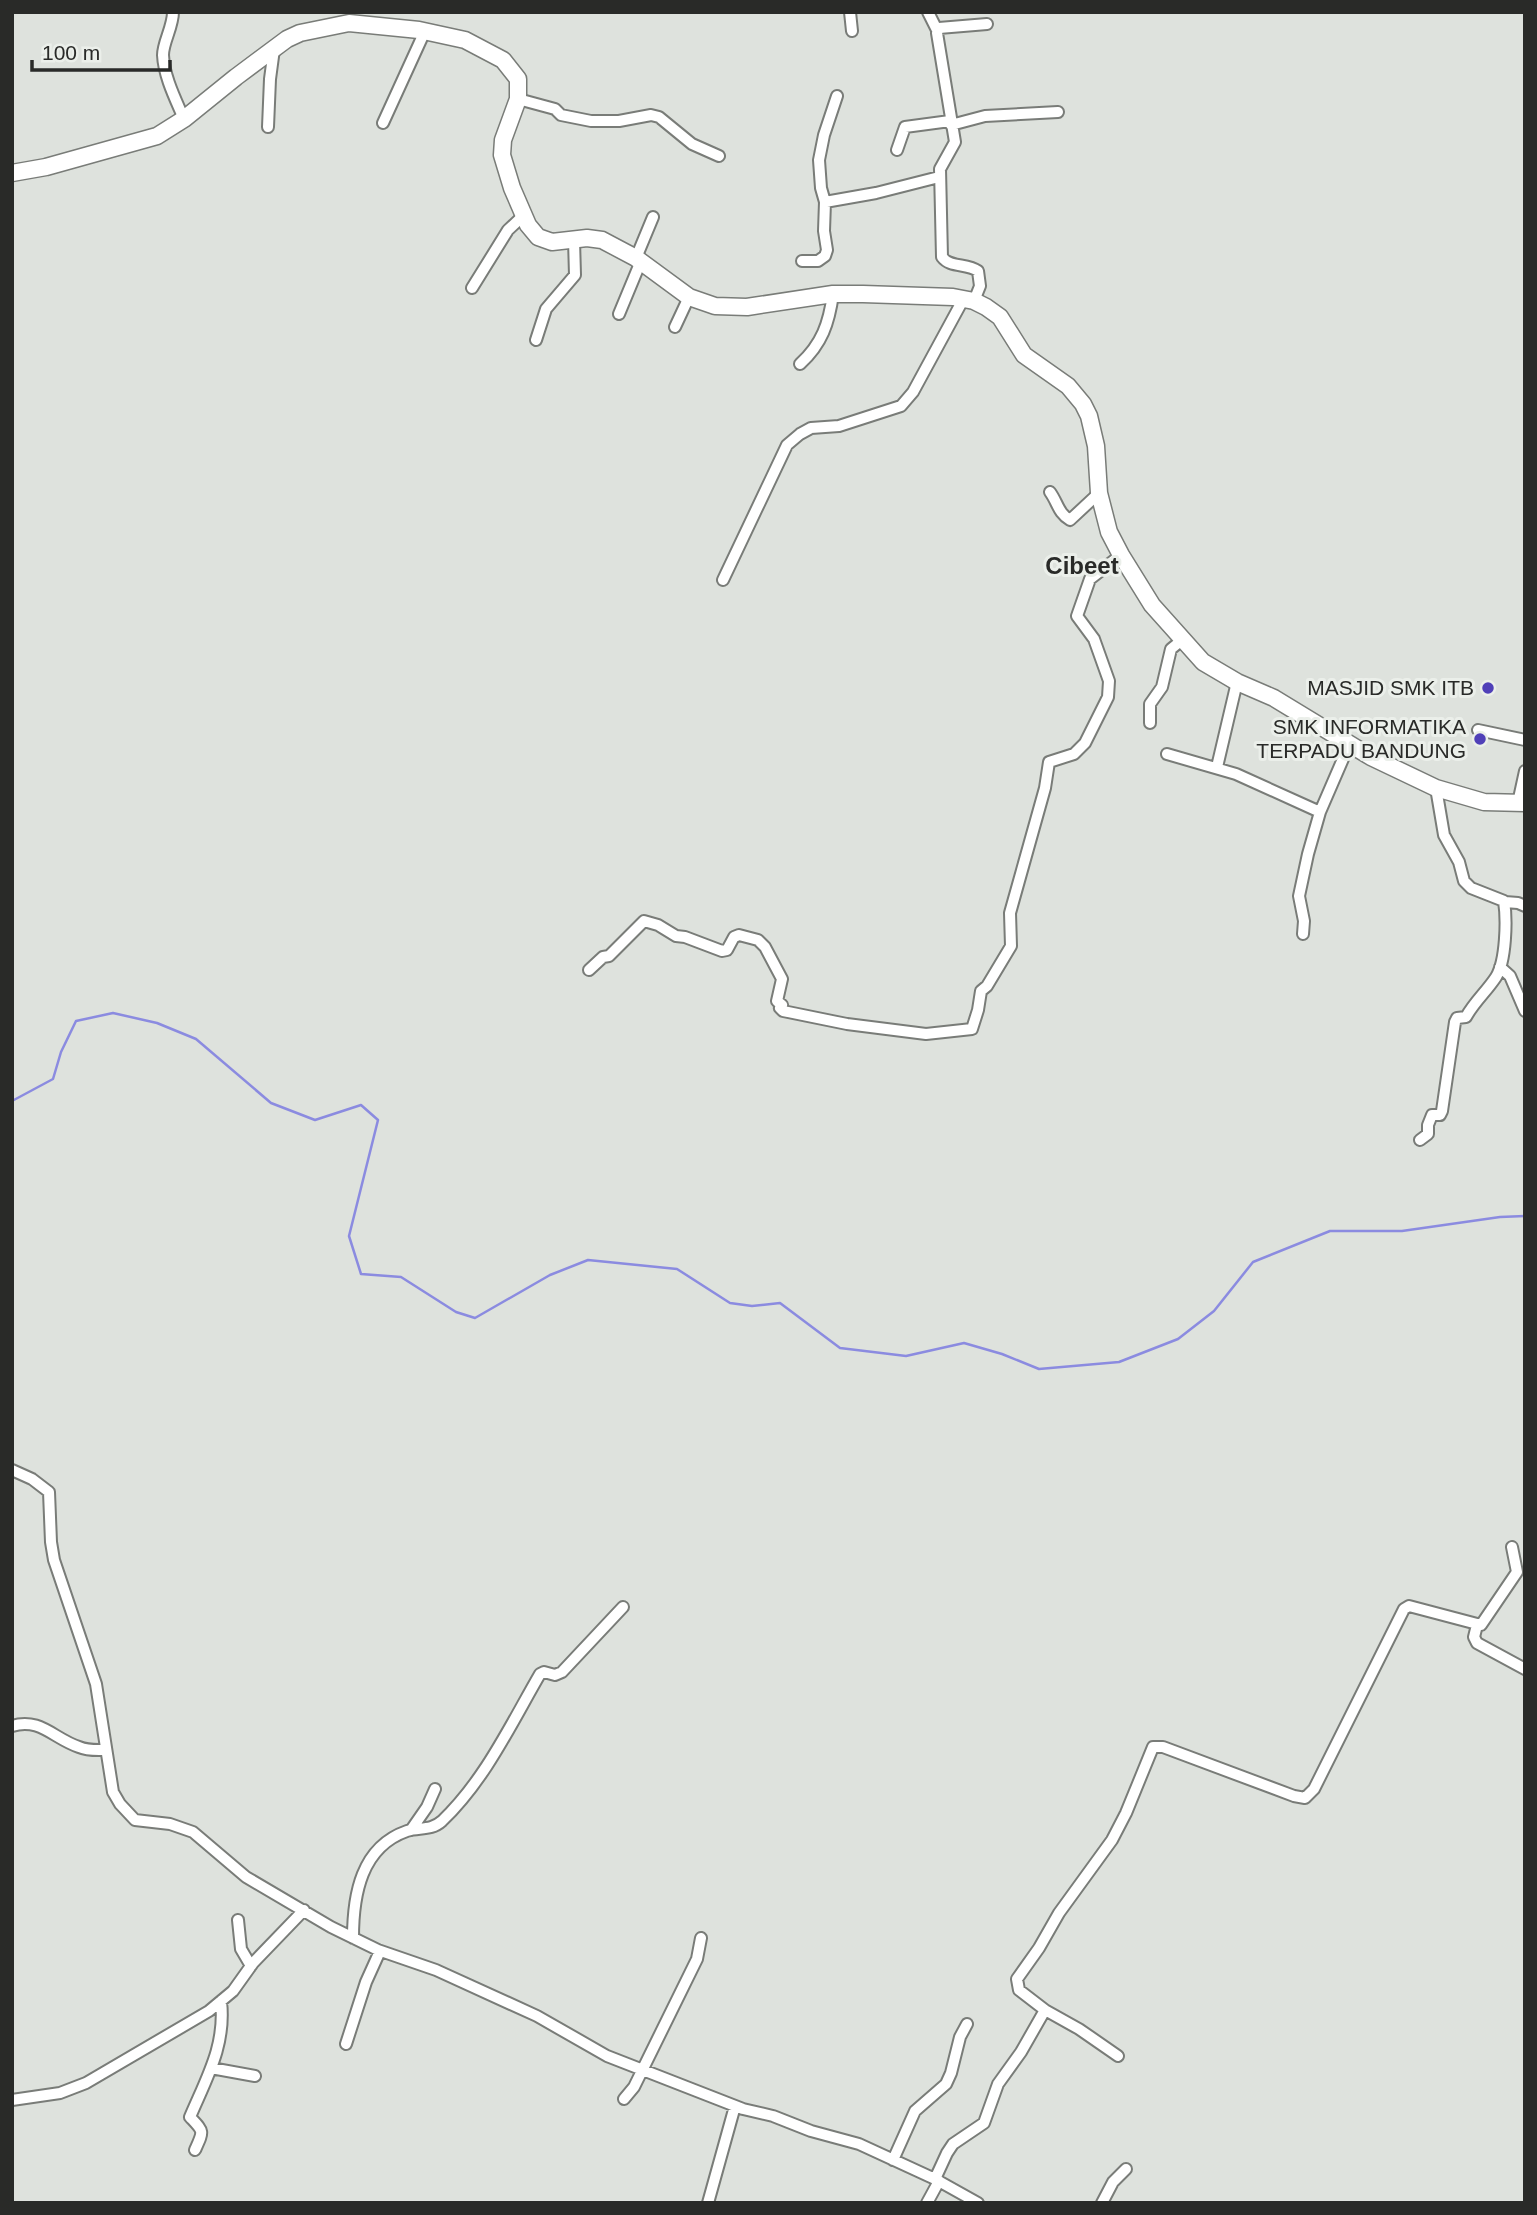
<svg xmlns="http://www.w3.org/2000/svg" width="1537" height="2215" font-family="Helvetica,sans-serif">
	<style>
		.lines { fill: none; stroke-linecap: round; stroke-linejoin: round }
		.stream { stroke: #8b8be0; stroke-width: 2.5 }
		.street-casing { stroke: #797c78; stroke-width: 14 }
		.secondary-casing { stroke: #797c78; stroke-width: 19 }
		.street { stroke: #fff; stroke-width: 10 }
		.secondary { stroke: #fff; stroke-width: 16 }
		.poi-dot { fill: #5040b8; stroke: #ebefea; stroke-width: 2.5 }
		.labels { text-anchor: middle; stroke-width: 6; stroke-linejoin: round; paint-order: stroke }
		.poi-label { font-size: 21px; fill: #292a28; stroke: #ebefea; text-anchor: end }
		.quarter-label { font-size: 24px; font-weight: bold; fill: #292a28; stroke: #ebefea }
	</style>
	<rect width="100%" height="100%" fill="#dee2dd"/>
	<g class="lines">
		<path class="stream" d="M12,1101L53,1079L61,1052L76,1021L113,1013L157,1023L196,1039L271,1103L315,1120L361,1105L378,1120L349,1236L361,1274L401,1277L456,1312L475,1318L550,1275L588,1260L677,1269L730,1303L752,1306L780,1303L840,1348L906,1356L964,1343L1002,1354L1039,1369L1119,1362L1178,1339L1214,1311L1253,1262L1330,1231H1402L1500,1217L1525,1216"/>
		<defs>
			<path id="street" d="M173,12C173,27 163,42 163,55C164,77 176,100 184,119
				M850,12L852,31
				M928,12L937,30
				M518,99L555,109L561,115L591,121H619L651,115L659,117L692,144L719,156
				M383,123L425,31
				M951,125L985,116L1058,112
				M268,127L270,79L274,49
				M897,150L905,127L950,121
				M825,202L876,193L939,177
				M636,258L653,217
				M802,261H818L825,256L827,250L824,231L825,202L821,188L819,160L824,135L837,96
				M472,288L508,230L524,215
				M974,301L980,286L978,271C967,263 950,268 942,257L940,169L955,142L937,33L939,28L987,24
				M619,314L641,261
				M675,327L689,297
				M536,340L546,309L575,275L574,240
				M800,364C822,344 829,323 833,294
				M1050,492C1058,503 1058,513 1070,520L1099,493
				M723,580L787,445L800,434L811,428L839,426L901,406L913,392L964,298
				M1150,723V704L1162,687L1171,649L1182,640
				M1478,730L1525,740
				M1167,754L1236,774L1320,812
				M1217,767L1237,682
				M1518,803L1525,771
				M1505,902L1518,903L1525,906
				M1303,934L1304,921L1299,896L1308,854L1320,812L1349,745
				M1500,967L1510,976L1525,1011
				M589,970L603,957L609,956L644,921L658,925L676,936L685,937L722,951L727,950L734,937L739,935L758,940L765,947L782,979L777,1001L782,1005L780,1008L783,1011L847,1024L926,1034L972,1029L978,1010L981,991L987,986L1011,946L1010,913L1045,788L1049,762L1074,754L1085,743L1108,697L1109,681L1094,639L1077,616L1090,579L1121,555
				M1420,1140L1428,1134V1125L1432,1115H1440L1442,1111L1455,1022L1457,1018L1466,1017C1474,1002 1487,991 1496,977C1506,961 1507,920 1504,901L1471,888L1464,881L1459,862L1444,835L1436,788
				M12,1470L32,1479L49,1492L51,1542L54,1560L96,1684L113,1792L120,1804L135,1820L170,1824L193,1832L246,1877L331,1927L378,1950L436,1970L537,2016L607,2056L743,2109L773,2116L811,2131L859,2144L935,2179L978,2203
				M1477,1625L1474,1637L1477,1643L1525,1669
				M12,1726C40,1717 54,1739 79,1747C88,1751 97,1750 106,1750
				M411,1830L427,1807L435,1789
				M238,1920L241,1949L251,1966
				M353,1938C353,1895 361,1847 407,1831C419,1827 431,1831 442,1821C485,1780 511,1724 540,1674L544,1672L555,1675L562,1672L623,1607
				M1045,2010L1079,2029L1118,2056
				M346,2044L366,1982L380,1951
				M211,2068L255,2076
				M624,2099L634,2087L697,1959L701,1938
				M12,2100L60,2093L86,2083L209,2011L233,1991L253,1963L304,1910
				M195,2150C204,2130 204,2132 190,2117C207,2077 226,2045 221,2001
				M893,2160L915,2111L946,2084L951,2073L960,2037L967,2024
				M935,2179L947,2153L953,2144L984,2123L998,2084L1021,2052L1045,2010L1019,1990L1017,1979L1039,1948L1059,1913L1112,1840L1126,1813L1153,1747H1163L1294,1796L1305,1798L1314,1789L1404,1609L1409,1606L1481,1625L1517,1572L1512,1547
				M708,2203L735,2106
				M927,2203L939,2181
				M1102,2203L1113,2182L1126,2169"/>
			<path id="secondary" d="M12,173L46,167L157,136L184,119L236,77L287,39L300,33L349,23L419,30L465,40L503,60L518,79V99L503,140L502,155L512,188L528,225L538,237L552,242L587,238L602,240L636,258L689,297L715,306L747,307L833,294H863L953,297L974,301L986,307L1000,317L1024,355L1068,386L1083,404L1089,416L1096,446L1099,493L1109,532L1121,555L1152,605L1203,662L1237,682L1274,698L1371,757L1436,788L1484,802L1525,803"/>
		</defs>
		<use href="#street" class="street-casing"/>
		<use href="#secondary" class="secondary-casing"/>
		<use href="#street" class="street"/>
		<use href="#secondary" class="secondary"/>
	</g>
	<g class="poi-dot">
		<circle cx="1488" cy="688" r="7"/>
		<circle cx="1480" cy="739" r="7"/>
	</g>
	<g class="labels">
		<g class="poi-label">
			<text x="1474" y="695">MASJID SMK ITB</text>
			<text x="1466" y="734">SMK INFORMATIKA<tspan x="1466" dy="24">TERPADU BANDUNG</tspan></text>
		</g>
		<g class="quarter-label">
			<text x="1082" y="574">Cibeet</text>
		</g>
	</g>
	<rect width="1537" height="2215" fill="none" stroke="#292a28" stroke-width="28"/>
	<path d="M32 60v10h138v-10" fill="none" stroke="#292a28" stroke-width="3.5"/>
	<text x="42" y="60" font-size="21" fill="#292a28" stroke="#ebefea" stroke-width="5" paint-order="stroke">100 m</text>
</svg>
